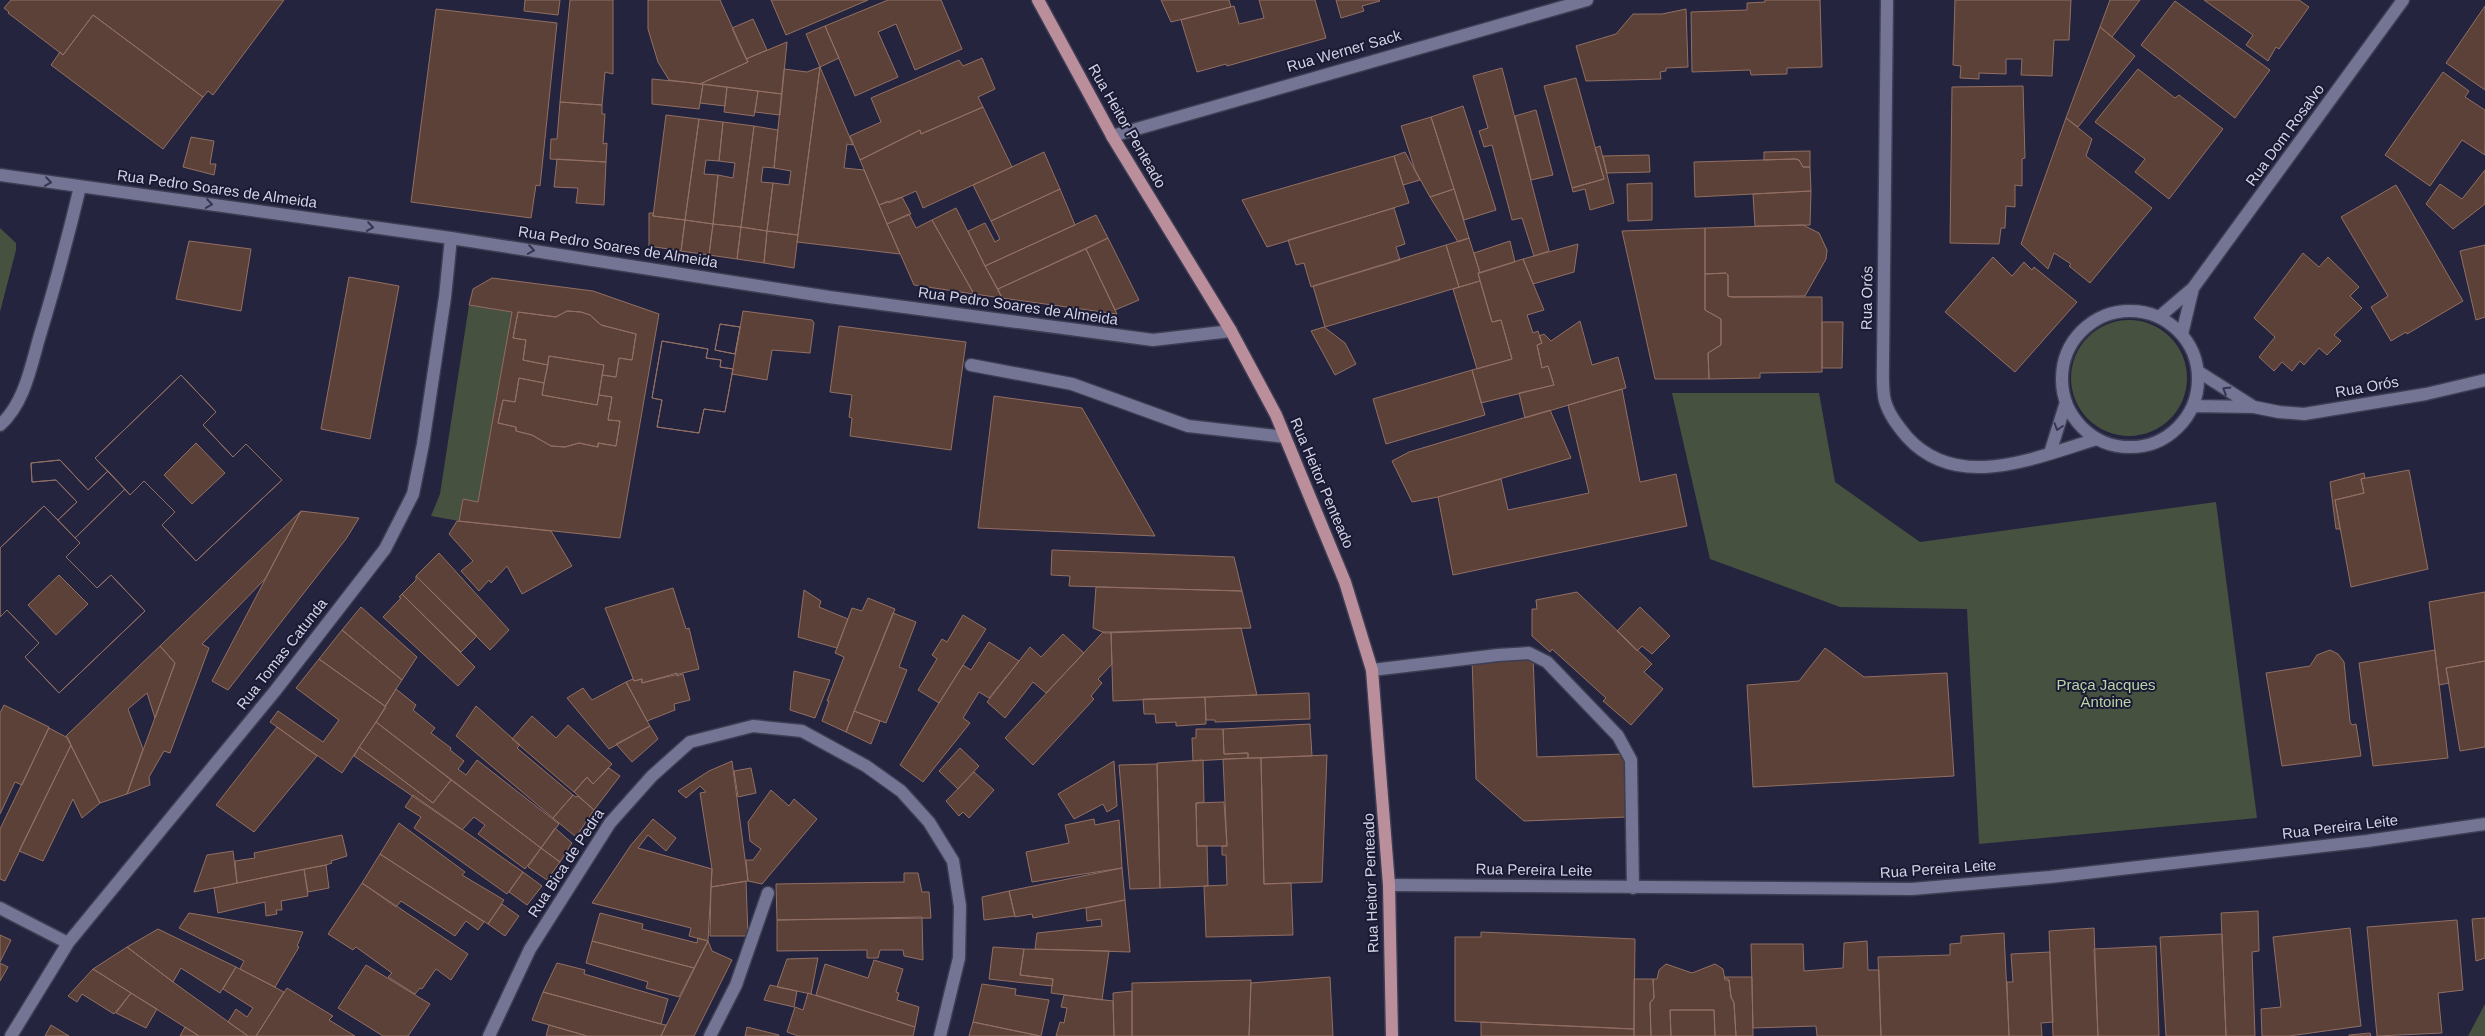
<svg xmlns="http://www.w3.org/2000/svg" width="2485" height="1036" font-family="Arial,sans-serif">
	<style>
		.green { fill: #475140 }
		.building { fill: #5b4138; stroke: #926f63; fill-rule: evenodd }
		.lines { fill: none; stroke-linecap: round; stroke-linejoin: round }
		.minor-casing { stroke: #3d3d53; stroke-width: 15 }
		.major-casing { stroke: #3d3d53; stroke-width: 15 }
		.minor { stroke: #747594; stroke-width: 12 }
		.major { stroke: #bb8e9c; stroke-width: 12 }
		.oneway { stroke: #363551 }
		.labels { text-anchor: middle; stroke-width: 4; stroke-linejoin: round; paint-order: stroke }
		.street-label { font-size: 15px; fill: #d2d3e5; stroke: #1b1a34 }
		.park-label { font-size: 15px; fill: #bbd5a6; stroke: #1b1a34 }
	</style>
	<rect width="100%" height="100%" fill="#25243f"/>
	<path class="green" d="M0,228L16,243V250L0,312Z
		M469,305L512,312L478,502L463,499L459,521L431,516L440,494Z
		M2071 378a58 58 0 1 1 116 0a58 58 0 1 1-116 0Z
		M1672,393H1819L1835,482L1920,542L2216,502L2257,818L1979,844L1967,609L1840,607L1710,559Z
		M2485,1004V1036H2468Z"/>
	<path class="building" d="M11,0H284L213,95L208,91L203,97L93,15L63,55L8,13L9,12L4,8Z
		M525,0H560L558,15L524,11Z
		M570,0H613V74L605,72L602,105L560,102Z
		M648,0H720L748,62L700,84L669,80L658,62L648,29Z
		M771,0H868L786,35Z
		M888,0H941L962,49L915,70L896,24L878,32L898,77L855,96L825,26Z
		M1161,0H1229L1231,7L1171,22Z
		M1259,0H1315L1326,38L1227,66L1226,64L1197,72L1181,20L1234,6L1239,24L1264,18Z
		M1336,0H1379L1380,1L1362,6L1364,11L1341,18Z
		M1765,0H1820L1822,67L1787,68V74L1751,75L1750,70L1692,72L1691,12L1747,10V3L1765,2Z
		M1955,0H2071L2069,40H2054L2052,76L2021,75L2022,59H2006V74L1979,73V79L1960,78L1961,66L1953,65Z
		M2110,0H2140L2112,37L2100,27Z
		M2204,0H2299L2309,7L2279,49L2276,47L2268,61L2246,45L2253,35Z
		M2175,1L2270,70L2235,118L2141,45Z
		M2485,6V90L2446,63Z
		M436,9L557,23L540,186L536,185L531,218L411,202Z
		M1686,9L1688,67L1666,68V71L1660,72L1661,79L1586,81L1576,46L1616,34L1633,14H1662Z
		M93,15L203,97L163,149L51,65L60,52L63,55Z
		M753,19L767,50L746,59L732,28Z
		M825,26L839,58L820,67L806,34Z
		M2100,27L2135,56L2078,127L2066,118Z
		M787,42L782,94L700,84L748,62L746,59Z
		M982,58L995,89L978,97L983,107L921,134L920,130L860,160L850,136L881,122L871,98L959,60L963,66Z
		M820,67L853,145L847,144L844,168L864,170L900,254L797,242Z
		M820,67L798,235L767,231L773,183L789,185L791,171L774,168L784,69L807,72Z
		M1502,68L1549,251L1534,256L1522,218L1512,220L1492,145L1484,147L1479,131L1488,128L1473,76Z
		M2138,69L2175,98L2179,95L2223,129L2169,199L2135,172L2145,159L2095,122Z
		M2443,72L2469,91L2465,97L2485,110V155L2462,140L2430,186L2385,155Z
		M1576,78L1604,179L1572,188L1544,86Z
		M652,79L703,84L699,109L652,104Z
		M703,84L727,87L725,106L700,103Z
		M2023,86L2025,158L2022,159V186L2015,185V207L2006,206L2005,228H2001L1999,244L1950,243L1952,87Z
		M727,87L758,91L754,116L724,112Z
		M758,91L782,94L780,115L755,112Z
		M560,102L602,105V114H605L603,144L607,143L606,162L550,159L551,139H557Z
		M1463,106L1496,210L1464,220L1431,117Z
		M983,107L1012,167L923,208L916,191L889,203L888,201L879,205L860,160L920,130L921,134Z
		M1536,110L1553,175L1531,180L1515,116Z
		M666,115L699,119L685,220L653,216Z
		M1431,117L1454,189L1430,197L1415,170L1401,126Z
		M2066,118L2092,139L2086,156L2152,208L2090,283L2069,266L2071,264L2054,253L2048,269L2021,244Z
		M699,119L723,122L719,161L706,160L704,174L718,175L713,224L685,220Z
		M723,122L754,126L741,227L713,224L718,175L733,178L735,163L719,161Z
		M754,126L778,130L774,168L763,167L761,182L773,183L767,231L741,227Z
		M191,137L214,141L210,164H216L214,175L183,167Z
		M1600,146L1614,203L1590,210L1585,189L1573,192L1572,188L1604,179L1595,148Z
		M1810,151V167H1803L1799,160L1795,159L1764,160V152Z
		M1044,152L1060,189L991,221L973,185Z
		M1405,152L1420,180L1403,185L1394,156Z
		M1649,155L1650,172L1607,173L1603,156Z
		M1394,156L1409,203L1287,241L1267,247L1242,200Z
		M557,159L606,162L604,205L576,203L578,188L554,187Z
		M1795,159L1799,160L1803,167H1810L1811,191L1695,197L1694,162Z
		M2485,170V204L2453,229L2426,204L2440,184L2462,199Z
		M1652,183V220L1628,221L1627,184Z
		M2396,185L2463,301L2407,334L2406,332L2391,341L2371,307L2388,296L2341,217Z
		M1060,189L1075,225L985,266L968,231L985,223L995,242L1000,239L991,221Z
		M1454,189L1469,238L1458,242L1430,197Z
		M1811,191L1810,225L1755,226L1753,194Z
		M902,197L911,214L887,224L879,205Z
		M956,208L985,266L1002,298L974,294L932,220Z
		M1394,208L1405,244L1396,247L1400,260L1311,287L1304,263L1296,265L1288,240Z
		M649,213H653V216L685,220L681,251L649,246Z
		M909,214L916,228L932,220L974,294L914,285L887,224Z
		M1096,215L1108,238L998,289L985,266Z
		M685,220L713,224L709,255L681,251Z
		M713,224L741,227L737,259L709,255Z
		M1803,225L1819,233L1827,250L1826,259L1805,296L1732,297L1728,296V275L1726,273L1705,274V228Z
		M741,227L767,231L764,263L737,259Z
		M1705,228V310L1721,319V345L1708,353L1709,379H1655L1622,231Z
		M767,231L798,235L794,268L764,263Z
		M1108,238L1139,300L1115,310L1086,249Z
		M1469,238L1480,273H1478L1480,281L1459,287L1446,245Z
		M189,241L251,249L241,311L176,299Z
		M1510,241L1515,262L1480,273L1474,253Z
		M1578,244L1574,272L1533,284L1523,259Z
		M1446,245L1459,287L1325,327L1313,286Z
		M2485,245V317L2476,320L2460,251Z
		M1086,249L1117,314L1002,298L998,289Z
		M2303,253L2319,267L2328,257L2359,287L2350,296L2362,308L2334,335L2341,341L2327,355L2319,348L2304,365L2300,361L2292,371L2282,362L2274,371L2259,357L2275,337L2254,318Z
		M1993,257L2012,276L2024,262L2032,270L2034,267L2077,302L2015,372L1945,312Z
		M1523,259L1544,310L1527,315L1533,333L1538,331L1542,343L1537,345L1542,368L1548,366L1554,385L1481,403L1472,370L1512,359L1501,320L1492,322L1478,273Z
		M1726,273L1728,275V296L1732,297H1822V372L1760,373V378L1709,379L1708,353L1721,345V319L1705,310V274Z
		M349,277L399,286L370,439L321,429Z
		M492,278L593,291L659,314L620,538L459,521L463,499L478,502L512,312L469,305L473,289ZM567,311L581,312L590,315L601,325L636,334L632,360L619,358L616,377L602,375L599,395L612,397L608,420L620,421L616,446L598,443V447L579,443L565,447L551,446L532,435L516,431V427L498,423L503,400L515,402L519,378L544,383L548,365L523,360L526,340L513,338L518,312L556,317Z
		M1480,281L1492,322L1501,320L1512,359L1477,369L1453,289Z
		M567,311L581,312L590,315L601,325L636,334L632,360L619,358L616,377L602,375L604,365L549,356L548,365L523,360L526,340L513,338L518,312L556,317Z
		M743,311L812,320L814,323L810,353L772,350L767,380L732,374Z
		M1580,321L1592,365L1618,357L1626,388L1525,418L1519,393L1554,385L1548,366L1542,368L1537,345L1542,343L1539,336L1544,334L1551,341Z
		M1822,322H1843L1842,368H1822Z
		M720,324L740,327L735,354L715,350Z
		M720,324L740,327L735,354L715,350Z
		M839,326L966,342L951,450L850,436L852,418L849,417L852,395L830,392Z
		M1324,327L1345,343L1356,364L1335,375L1311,331Z
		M662,341L708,349L706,358L721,360L720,367L733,369L725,412L704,409L699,433L657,427L662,400L652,398Z
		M662,341L708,349L706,358L721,360L720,367L733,369L725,412L704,409L699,433L657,427L662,400L652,398Z
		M549,356L604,365L597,405L542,395Z
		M1472,370L1485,415L1386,444L1373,399Z
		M181,375L216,412L203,425L233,457L246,444L282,480L196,561L162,525L175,512L144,481L130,495L95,458Z
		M181,375L216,412L203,425L233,457L246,444L282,480L196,561L162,525L175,512L144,481L130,495L125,489L75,538L80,543L66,557L97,588L111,575L145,611L59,693L25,657L39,643L7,610L0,617V548L44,506L58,520L77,502L56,480L32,482L31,463L60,460L88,490L108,471L95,458Z
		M519,378L544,383L542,395L597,405L599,395L612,397L608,420L620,421L616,446L598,443V447L579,443L565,447L551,446L532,435L516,431V427L498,423L503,400L515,402Z
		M1622,389L1640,482L1676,474L1687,526L1453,575L1438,497L1501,479L1508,510L1589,493L1568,405Z
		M994,396L1082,408L1155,536L978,528Z
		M1550,410L1571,458L1438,497L1412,502L1392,461L1409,452Z
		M196,443L225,473L192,504L164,475Z
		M60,460L88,490L108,471L125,489L75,538L58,520L77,502L56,480L32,482L31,463Z
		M2409,470L2428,569L2351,587L2335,500L2364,493L2361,479Z
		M2364,473L2365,478L2361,479L2364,493L2335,500L2340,529H2336L2330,482Z
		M44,506L80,543L66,557L97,588L111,575L145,611L59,693L25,657L39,643L7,610L0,617V548Z
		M301,511L359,518L346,539L228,690L212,681Z
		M301,511L265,579L202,644L209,648L170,753L164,751L149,777L150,785L127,794L175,663L160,646Z
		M457,521L551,531L572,566L522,594L507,566L491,583L489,580L479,591L461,571L473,561L449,534Z
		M1052,550L1234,557L1242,591L1069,586L1070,576L1051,575Z
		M439,553L509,630L490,650L416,576Z
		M59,575L88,604L56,635L28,605Z
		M416,576L477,636L461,652L402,594L416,580Z
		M1096,587L1242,591L1251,628L1105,633L1093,628Z
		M673,588L686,629L689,628L699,669L642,683V679L634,681L605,608Z
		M804,590L821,601L819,607L848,619L837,648L798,637Z
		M1577,592L1652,664L1644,672L1663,689L1631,725L1603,701L1606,698L1552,649L1550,652L1532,636V609H1537L1536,600Z
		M2485,592V661L2446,668L2449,683L2439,685L2429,602Z
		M402,594L475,667L458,686L383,617L401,598L399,597Z
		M868,598L895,609L846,732L822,721L829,701H827L844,657L835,653L852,608L862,611Z
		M361,607L417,657L402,680L342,630Z
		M1640,607L1670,636L1652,654L1642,646L1637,651L1617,631Z
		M893,613L916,622L899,667L907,670L886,723L854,711Z
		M963,615L986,629L939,703L918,690L937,659L932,655L942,639L947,642Z
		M1241,628L1257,695L1113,701L1111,632Z
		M342,630L402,680L385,706L319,659Z
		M1103,632H1111L1112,664L1098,679L1102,683L1091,696L1094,699L1033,765L1005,738Z
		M1063,634L1084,653L1046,693L1033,682L1005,718L987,702L1030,647L1041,657Z
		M989,642L1019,661L989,698L979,692L963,718L970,723L923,782L900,765L963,665L971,670Z
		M160,646L175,663L155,718L147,693L128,709L143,749L127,794L100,803L66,736Z
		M1825,648L1864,677L1947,673L1954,776L1753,787L1747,685L1799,681Z
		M2330,650L2338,654L2344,662L2350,722L2352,725L2356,724L2361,756L2282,766L2266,673L2310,666L2317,655Z
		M2435,650L2448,758L2373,766L2359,663Z
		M1533,656L1537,757L1624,754L1627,817L1524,821L1476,779L1472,658Z
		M319,659L386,707L342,773L270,722L278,711L323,742L339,720L296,688Z
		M2485,661V747L2460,751L2446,668Z
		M794,671L830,680L815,718L790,710Z
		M677,673V676L683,674L690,700L674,704L675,710L647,721L626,682L633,679L634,681L642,679V683Z
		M626,682L650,726L609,749L567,698L583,688L592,700Z
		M396,689L416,705L413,710L435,728L431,733L451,748L450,750L464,761L458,769L466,775L477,760L559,824L541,848L376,722Z
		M1309,693L1310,719L1215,722V720H1206L1205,697Z
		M1205,697L1206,724L1176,726V722L1156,723L1155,714H1144L1143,699Z
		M4,705L49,727L22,785L15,782L0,814V713Z
		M476,706L520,745L517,748L573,795L553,818L456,736Z
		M854,711L880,721L871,744L846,732Z
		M532,716L556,738L568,725L612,764L593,784L587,777L574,792L512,739Z
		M376,722L451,780L433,803L359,747Z
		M1310,724L1312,756L1248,758V753L1224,754L1223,729Z
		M650,726L658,739L632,762L616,744Z
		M277,727L317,756L254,832L216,805Z
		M49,728L68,738L71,745L5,881L0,879V829Z
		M1196,729H1223L1224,754L1248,753V758L1193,761L1192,738H1196Z
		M71,745L100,803L82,818L73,799L43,861L19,851Z
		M359,747L433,803L451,780L541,848L525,869L478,834L485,825L474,817L462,830L354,756Z
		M960,748L979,766L958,789L939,771Z
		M1327,755L1322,882L1264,884L1261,758Z
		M1261,758L1264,884L1291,883L1293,935L1206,937L1204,886L1227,885L1226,855H1222V846H1227L1223,759Z
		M1203,760L1204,802L1196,803L1197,846H1207L1208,886L1160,888L1157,763Z
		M732,761L748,881L711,887L712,869L700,793L706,792L700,786L686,798L678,791L709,771Z
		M1114,761L1117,806L1107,812L1103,804L1074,819L1058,794Z
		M1157,764L1160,888L1130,889L1119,765Z
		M609,768L620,776L594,810L574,792L587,777L593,784Z
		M751,768L756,793L738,797L734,771Z
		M974,772L994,790L969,818L963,812L959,816L946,801Z
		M771,790L789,806L794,799L817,819L762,884L748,881L746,860H753L761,849L750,841L748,822Z
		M413,795L523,872L507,894L414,828L421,817L405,807Z
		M573,795L576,797L578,796L594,810L576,837L553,818Z
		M1224,802L1227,846H1197L1196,803Z
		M653,819L676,838L666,851L648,835L638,848L712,869L708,941L689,936L691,928L592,903L631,845Z
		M1094,819L1095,825L1119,820L1122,868L1032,882L1026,852L1069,843L1065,825Z
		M399,823L465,872L462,875L504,900L488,924L380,854Z
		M555,828L572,843L560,862L541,848Z
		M342,835L347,856L331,861L332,863L326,865L237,883L235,861L255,858L254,853Z
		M541,848L560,862L547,880L528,867Z
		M233,851L237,883L194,892L207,855Z
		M380,854L484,922L478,930L466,921L455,936L401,901L396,907L362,883Z
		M326,865L329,888L308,892L304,869Z
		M1122,868L1125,900L1033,918L1032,914L1015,917L1009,891Z
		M304,869L308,896L281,901L282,910H276L277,914L266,916L265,902L218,913L214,888Z
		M523,872L542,886L527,905L509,892Z
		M904,873H918L922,892H929L931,918L777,920L776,884L904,882Z
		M746,881L748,936H710L711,887Z
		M362,883L468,954L451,980L436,969L422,989L420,988L415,994L388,977L392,973L356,947L353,950L328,934Z
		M1009,891L1015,916L984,920L982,897Z
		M1125,900L1130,952L1035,949L1037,933L1102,926L1101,919L1087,921L1086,908Z
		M502,904L519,916L505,936L488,924Z
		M2258,911L2259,951L2252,952L2255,1036H2226L2221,913Z
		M189,913L303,932L297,946L299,947L275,987L240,969L244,961L179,928Z
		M600,913L643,924L642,929L697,943L698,938L708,941L694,968L592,941Z
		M922,917L923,960L904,956L903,950H880L878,958H867V950L777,951V920Z
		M2485,918V958L2476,961L2472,919Z
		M2457,920L2463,990L2438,993L2442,1033L2377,1036L2367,927Z
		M2094,928L2098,1036H2053L2049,931Z
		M2350,928L2361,1026L2289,1036H2262L2261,1009L2281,1007L2273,937Z
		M158,929L236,967L220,993L181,968L173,982L127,947Z
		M1481,932L1635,939L1634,1029L1455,1021V937H1481Z
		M2004,933L2009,1036H1881L1878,957L1950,955V944L1961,943V936Z
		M2222,934L2226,1036H2166L2160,937Z
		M0,935L11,940L0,962Z
		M592,941L694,968L679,997L646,988L648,982L586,963Z
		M708,941L712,951L732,960L694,1036H661Z
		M1867,941L1868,970H1879L1881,1036H1817L1816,1026L1753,1028L1751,944H1803L1804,971L1843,968L1844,943Z
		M2156,946L2159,1036H2098L2094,949Z
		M127,947L173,982L248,1036H199L93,969Z
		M993,947L1024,949L1020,975L1053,979L1052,986L989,979Z
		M1024,949L1109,951L1102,1000L1051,993L1053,979L1020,975Z
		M2050,952L2053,1022L2041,1023L2042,1036H2009L2007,982H2013L2011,954Z
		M818,958L811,994L777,987L787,959Z
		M874,960L903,969L896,992L899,993L897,1000L919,1007L915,1027L816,995L825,964L868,978Z
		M0,963L8,967L0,981Z
		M557,963L585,970L584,974L668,999L661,1024L543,992Z
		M1666,964L1692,973L1715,964L1723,969L1725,980H1729L1731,997L1734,1003L1736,1036H1715L1714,1010H1670L1671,1036H1651L1650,1003L1654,998L1653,979H1657L1659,970Z
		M366,965L430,1004L408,1036H383L338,1008Z
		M236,967L284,992L256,1036H248L228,1022L236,1009L247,1017L253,1008L223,989Z
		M93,969L131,993L114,1014L82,994L77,1002L68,996Z
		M1330,977L1333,1036H1249L1251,983Z
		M1724,977H1752L1753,1036H1736L1734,1003L1731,997L1729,980Z
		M1634,979H1653L1654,998L1650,1003L1651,1036H1634Z
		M1251,980L1249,1036H1132V983Z
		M982,984L1016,989L1015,995L1049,1000L1041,1036L973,1022Z
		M770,985L797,991L794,1007L764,1000Z
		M287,988L333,1016L329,1020L355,1036H256Z
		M1132,991V1036H1114L1113,993Z
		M543,992L661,1024L666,1025L661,1036H587L532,1020Z
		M131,993L157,1009L146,1028L116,1013Z
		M808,993L915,1027L913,1036H798L787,1032L795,1007L803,1010Z
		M1064,995L1113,1001L1114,1036H1056L1060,1022L1064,1023L1067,1008L1061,1007Z
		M1670,1010H1714L1715,1036H1671Z
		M973,1022L1039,1036H969Z
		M1481,1022L1634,1029V1036H1481Z
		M51,1025L69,1036H45Z
		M549,1025L587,1036H546Z
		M185,1027L199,1036H180Z
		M747,1027L779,1035V1036H745Z
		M2370,1033L2371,1036H2349V1035Z"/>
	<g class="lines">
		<defs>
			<path id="minor" d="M1887,0L1883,363C1883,375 1882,390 1885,401C1889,415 1898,426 1907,437C1958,493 2036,457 2097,439
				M1112,136L1587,0
				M0,175L451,238L829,297L1153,340L1231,331
				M2062 379a68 68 0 1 1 136 0a68 68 0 1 1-136 0Z
				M2159,317L2193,288L2403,0
				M2182,334L2193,288
				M971,365L1072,384L1188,426L1285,437
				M2199,372L2254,407
				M2193,406L2254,407L2279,412L2304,414L2426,394L2485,380
				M0,425C25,403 31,365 40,335C55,286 68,237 80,187
				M2050,453L2066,402
				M1372,670L1498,655L1529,653L1547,662L1618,736L1631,760L1633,888
				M1389,885L1912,889L2050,877L2367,841L2485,824
				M0,908L68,943
				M11,1036L68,943L275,691L385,549L413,494L423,444L445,297L451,238
				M489,1036L530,949L610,823L652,776L690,742L753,726L802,731L866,766L901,791L929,822L953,861L960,906L959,958L940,1036
				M710,1036L736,985L768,893"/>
			<path id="major" d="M1038,0L1112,136L1231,331L1276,415L1345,582L1372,670L1389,885L1392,1036"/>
		</defs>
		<use href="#minor" class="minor-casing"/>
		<use href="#major" class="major-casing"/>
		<use href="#minor" class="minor"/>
		<use href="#major" class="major"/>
	</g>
	<defs><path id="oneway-chevron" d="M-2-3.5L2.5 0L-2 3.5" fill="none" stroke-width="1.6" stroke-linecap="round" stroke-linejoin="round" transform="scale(1.25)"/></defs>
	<g class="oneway">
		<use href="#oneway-chevron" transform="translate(48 182) rotate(8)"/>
		<use href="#oneway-chevron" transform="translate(209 204) rotate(8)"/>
		<use href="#oneway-chevron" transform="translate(370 227) rotate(8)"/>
		<use href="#oneway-chevron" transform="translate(531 250) rotate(9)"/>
		<use href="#oneway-chevron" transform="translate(2226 390) rotate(-148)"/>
		<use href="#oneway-chevron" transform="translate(2058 427) rotate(108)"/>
	</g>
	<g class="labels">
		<g class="street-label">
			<text transform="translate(1344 51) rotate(-16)" y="5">Rua Werner Sack</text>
			<text transform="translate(1127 126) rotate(60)" y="5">Rua Heitor Penteado</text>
			<text transform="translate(2285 135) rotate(-54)" y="5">Rua Dom Rosalvo</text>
			<text transform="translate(217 189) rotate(8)" y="5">Rua Pedro Soares de Almeida</text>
			<text transform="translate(618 247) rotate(9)" y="5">Rua Pedro Soares de Almeida</text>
			<text transform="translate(1867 298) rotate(-89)" y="5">Rua Orós</text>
			<text transform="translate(1018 306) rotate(8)" y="5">Rua Pedro Soares de Almeida</text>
			<text transform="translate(2367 387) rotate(-10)" y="5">Rua Orós</text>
			<text transform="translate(1322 483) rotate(67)" y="5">Rua Heitor Penteado</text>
			<text transform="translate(282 654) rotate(-52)" y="5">Rua Tomas Catunda</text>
			<text transform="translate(2340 827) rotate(-7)" y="5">Rua Pereira Leite</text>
			<text transform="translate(566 863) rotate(-57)" y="5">Rua Bica de Pedra</text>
			<text transform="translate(1938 869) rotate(-4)" y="5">Rua Pereira Leite</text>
			<text transform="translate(1534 870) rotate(1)" y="5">Rua Pereira Leite</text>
			<text transform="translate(1371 883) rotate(-92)" y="5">Rua Heitor Penteado</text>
		</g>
		<g class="park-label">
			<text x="2106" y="690">Praça Jacques<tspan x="2106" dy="17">Antoine</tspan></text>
		</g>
	</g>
</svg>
